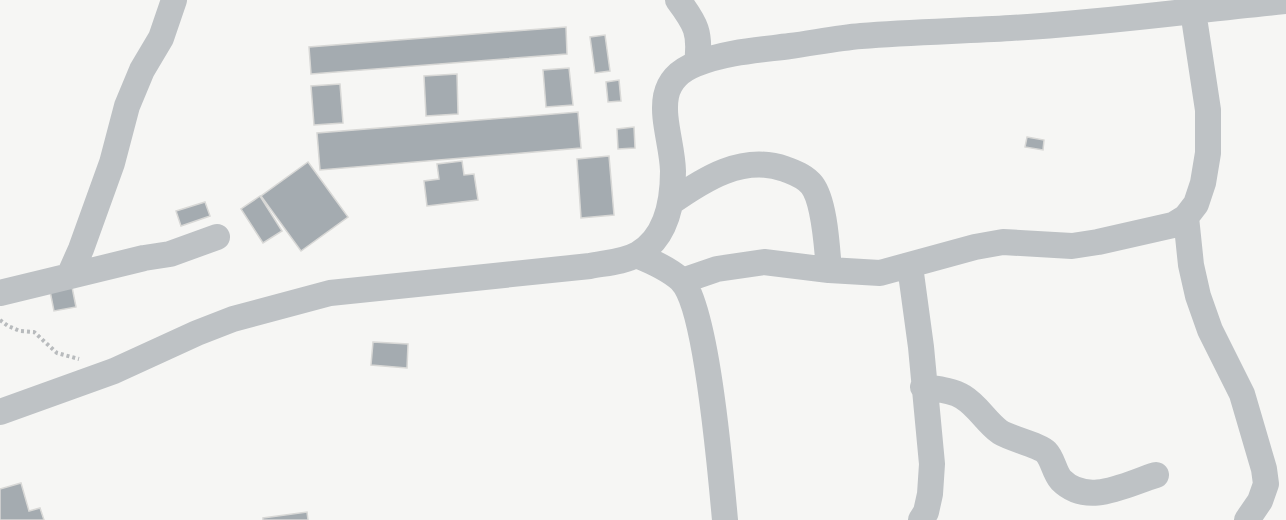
<svg xmlns="http://www.w3.org/2000/svg" width="1286" height="520" font-family="Montserrat,sans-serif">
	<style>
		.building { fill: #a4abb0; stroke: #d8d8d6; stroke-width: 1.5 }
		.lines { fill: none; stroke-linecap: round; stroke-linejoin: round }
		.path { stroke: #b8bbbd; stroke-width: 4; stroke-dasharray: 3 3; stroke-linecap: butt }
		.minor { stroke: #bec2c5; stroke-width: 26 }
	</style>
	<rect width="100%" height="100%" fill="#f6f6f4"/>
	<path class="building" d="M566,27L567,54L311,74L309,47Z
		M605,35L610,71L595,73L590,37Z
		M569,68L573,105L546,107L543,70Z
		M457,74L458,114L426,116L424,76Z
		M619,80L621,101L608,102L606,82Z
		M340,84L343,123L314,125L311,86Z
		M578,112L581,148L320,170L317,133Z
		M634,127L635,148L618,149L617,129Z
		M1027,137L1044,140L1043,150L1025,147Z
		M609,156L614,215L581,218L577,159Z
		M462,161L464,175L474,174L478,200L427,206L424,181L439,179L437,164Z
		M308,162L348,217L301,251L261,196Z
		M260,196L282,231L263,243L241,209Z
		M205,202L210,216L181,226L176,211Z
		M72,287L76,307L54,311L50,291Z
		M373,342L408,344L407,368L371,365Z
		M21,483L29,511L40,508L44,520H0V489Z
		M307,512L308,520H263V518Z"/>
	<g class="lines">
		<path class="path" d="M0,320L8,326L20,331L34,332L57,353L79,359"/>
		<path class="minor" d="M678,0C696,24 701,33 697,63
			M670,203C704,179 743,154 785,169C795,173 805,176 812,185C825,202 827,249 829,270
			M1186,217L1191,265L1198,296L1210,330L1242,394L1264,469L1266,484L1260,501L1247,520
			M636,255C651,261 669,269 681,280C707,306 721,477 725,520
			M910,266L921,347L932,464L930,494L926,512L921,520
			M69,276L81,249L112,163L127,106L142,70L161,38L174,0
			M682,281L717,269L764,262L829,270L880,273L975,247L1003,242L1072,246L1098,242L1173,225L1186,217L1196,204L1203,183L1208,153V110L1193,11
			M0,293L144,258L170,254L217,237
			M923,387C936,389 952,390 963,397C978,406 986,422 1000,432C1011,439 1039,445 1046,452C1053,459 1054,472 1061,480C1088,507 1126,484 1156,475
			M0,412L114,371L197,333L233,319L330,293L590,266C605,263 624,262 638,254C667,237 673,202 673,171C672,131 645,84 696,64C725,52 759,50 790,46C813,43 837,38 861,36C911,32 961,31 1011,28C1103,23 1194,10 1286,1"/>
	</g>
</svg>
